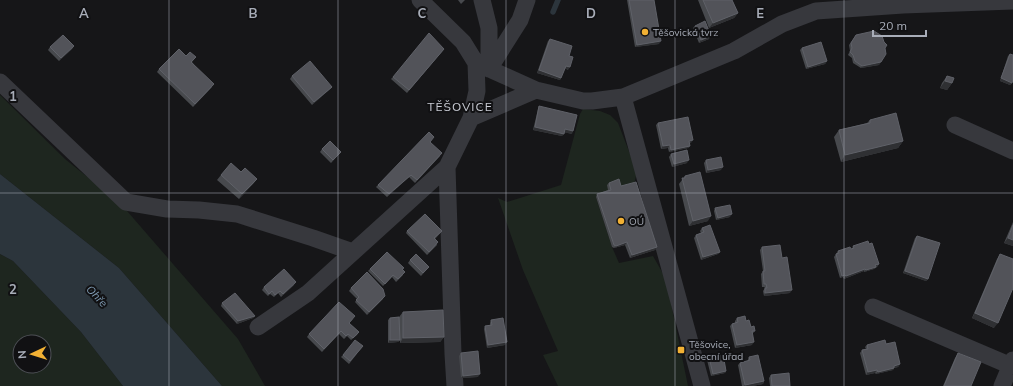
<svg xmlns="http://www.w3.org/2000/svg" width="1013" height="386" font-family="Mulish,sans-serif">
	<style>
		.green { fill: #1e261f; fill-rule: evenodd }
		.water { fill: #2c353c }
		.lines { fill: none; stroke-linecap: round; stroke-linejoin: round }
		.stream { stroke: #2c353c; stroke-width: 5.5 }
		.minor { stroke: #37383d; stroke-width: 17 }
		.wall { fill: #47494d }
		.shaded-wall { fill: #2f3033 }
		.building { fill: #525359; stroke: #5f6168 }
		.grid { fill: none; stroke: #a8adb8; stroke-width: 1; stroke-opacity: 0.55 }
		.poi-dot { fill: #f2b134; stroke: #111113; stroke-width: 1.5 }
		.labels { text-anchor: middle; stroke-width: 4; stroke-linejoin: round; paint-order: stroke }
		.poi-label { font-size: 10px; fill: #a8adb8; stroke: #111113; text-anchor: start }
		.water-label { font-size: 11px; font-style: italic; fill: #7f9bb3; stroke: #111113 }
		.quarter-label { font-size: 12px; letter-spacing: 1px; fill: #c9ccd4; stroke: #111113 }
		.grid-label { font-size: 13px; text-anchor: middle; font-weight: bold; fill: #a8adb8; stroke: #111113; stroke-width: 4; stroke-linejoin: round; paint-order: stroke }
	</style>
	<rect width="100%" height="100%" fill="#161618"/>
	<path class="green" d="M0,95L65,159L121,204L238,339L265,386H222L119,268L0,174Z
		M583,109L600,111L610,115L618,123L637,172L634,184L596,197L612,247L619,263L653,256L666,279L688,386H558L543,355L558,351L523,270L498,198L507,202L561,185L580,114Z
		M0,254L13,261L81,332L123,386H0ZM20,342H44V366H20Z"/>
	<path class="water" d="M0,174L119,268L222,386H123L81,332L13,261L0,254Z"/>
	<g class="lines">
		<path class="stream" d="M553,12L558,0"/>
		<path class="minor" d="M420,0L463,42L476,63L536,90L583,101H592L623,97L734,51L782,24L816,11L903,5L1013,1
			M482,0L489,28V69
			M489,69L520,20L527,0
			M0,82L126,202L167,209L199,210L237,214L313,238L353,252
			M623,97L702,386
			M471,118L536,90
			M955,125L1013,151
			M447,167L453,354L455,386
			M873,307L1011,366
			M258,327L308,293L447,167L471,118L477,91L476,63
			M1002,386L1013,360"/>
	</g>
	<path class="wall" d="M458,0H465L461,4Z
		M627,0H654L659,44L635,47Z
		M698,0H732L738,13L734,18L709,28Z
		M695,26L709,39L699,43L693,28Z
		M856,35L885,48L879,65L861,68L853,63L852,58L848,55L850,51L849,45Z
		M550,39L569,56L568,70L565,68L560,80L537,73L548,41Z
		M74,46L72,49L59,61L48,50L50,47Z
		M802,48L827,61L825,64L806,69L800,50Z
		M444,49L407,93L391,79L393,77Z
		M1010,54L1012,83L1010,85L1000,81L1008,56Z
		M186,56L196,57L192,62L212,87L193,107L157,72L159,69Z
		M292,76L332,87L330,89L312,105L290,79Z
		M947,76L952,83L947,90L940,88L942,83Z
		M539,106L572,134L564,132L562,136L533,130L538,109Z
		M870,120L903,141L898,148L841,162L834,137L839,130L867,123Z
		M658,123L691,143H689L690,146L688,148L669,152L668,148L661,149L656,125Z
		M432,140L430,142L440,156L415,183L409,177L387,197L376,187L378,185Z
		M322,149L341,152L331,163L320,152Z
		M671,154L687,163L672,167L669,157Z
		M706,160L721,170L706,173L704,163Z
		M241,172L257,179L253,184L239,199L217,180L221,175Z
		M685,176L708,221L689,226L679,184Z
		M609,183L621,186L657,247L655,250L630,258L625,245L614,248L612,247L596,197L597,194L608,190L607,185Z
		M715,208L730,217L716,220L714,211Z
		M1013,222V246L1004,243Z
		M702,228L720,252L718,254L701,260L694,238L696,235L701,233L700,231Z
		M407,231H442L435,239L437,245L427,255L406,233Z
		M917,236L928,279L926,281L903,273L915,238Z
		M869,244L879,264L877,267L874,269L864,272V271L844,279L843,277L840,278L834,257L838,251L851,249H852L853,246Z
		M762,247L782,258L790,293L764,296L763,291L765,288L764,287H762L761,274L763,271L760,250Z
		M1000,254L994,328L972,318L997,259Z
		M410,260L429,267L421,276L408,263Z
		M370,269H402L403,275L396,282L392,277L383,286L368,271Z
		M294,285L281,297L278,293L274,297L270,294L268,296L262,290L264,287Z
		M351,288L383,299L367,315L355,302L357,299L349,291Z
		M222,303L255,316L253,318L237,324L221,306Z
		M403,312L444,337L440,342L400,343V340L398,342L388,343V320L390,318L399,317Z
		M737,318L746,321L751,327L755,331L752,334V345L735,348L730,326L732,324L735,323V321Z
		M353,319L349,323L359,332L357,335L351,340L347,336L344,339L339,334L322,352L307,337L309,334Z
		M491,320L505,345L487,348L484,329L485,326L490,325V323Z
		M886,344L900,364L898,367L894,368L893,370L876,374L875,373L866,375L860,353L862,350L866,349L865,347L867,345Z
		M363,346L349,364L341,357L343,355Z
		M461,353L478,377L461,378L459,356Z
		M958,353L971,386H943L955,358Z
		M709,357L726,371L725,373L711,376L707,360Z
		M749,357L764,381L763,384L752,386H742L738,365L740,363L748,361V359Z
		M771,375L790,386H770L769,378Z"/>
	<path class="shaded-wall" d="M738,13L734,18L709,28L713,23Z
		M711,36L709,39L699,43L701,40Z
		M661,41L659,44L635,47L637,45Z
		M74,46L72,49L59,61L61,58Z
		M827,61L825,64L806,69L808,67Z
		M881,62L879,65L861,68L862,66Z
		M566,66L570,67L568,70L564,68Z
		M539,70L561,78L560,80L537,73Z
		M1001,78L1012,83L1010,85L1000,81Z
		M945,81L952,83L947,90L940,88Z
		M332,87L330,89L312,105L314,102Z
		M535,127L564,134L562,136L533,130Z
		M565,129L573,131L572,134L563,132Z
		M693,140L691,143L687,144L689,141Z
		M903,141L898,148L841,162L845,155Z
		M670,145L668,148L661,149L663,146Z
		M690,146L688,148L669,152L671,150Z
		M689,160L687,163L672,167L674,164Z
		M723,167L721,170L706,173L708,170Z
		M411,175L409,177L387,197L389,194Z
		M257,179L253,184L239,199L242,194Z
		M732,214L730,217L716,220L718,218Z
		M711,216L708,221L689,226L693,221Z
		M1008,238L1013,240V246L1004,243Z
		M627,242L625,245L614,248L616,246Z
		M657,247L655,250L630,258L632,255Z
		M720,252L718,254L701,260L703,257Z
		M879,264L874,269L864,272L866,270Z
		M865,269L864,271L844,279L846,276Z
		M905,271L928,279L926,281L903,273Z
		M845,275L843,277L840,278L842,276Z
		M296,282L294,285L281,297L283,294Z
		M792,290L790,293L764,296L765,293Z
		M385,296L383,299L367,315L369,312Z
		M975,313L998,323L994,328L972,318Z
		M255,316L253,318L237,324L238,321Z
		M444,337L440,342L400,343L403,338Z
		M390,340H400L398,342L388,343Z
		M507,342L505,345L487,348L488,345Z
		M754,342L752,345L735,348L737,345Z
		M900,364L898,367L894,368L893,370L876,374L878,372L894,366Z
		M877,370L875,373L866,375L868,372Z
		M726,371L725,373L711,376L713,374Z
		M480,374L478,377L461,378L463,376Z
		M764,381L763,384L752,386H744L745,385Z"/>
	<path class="building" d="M629,0H654L661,41L637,45Z
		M703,0H732L738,13L713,23Z
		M705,21L711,36L701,40L695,26Z
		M874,31L882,36L884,42L887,45L885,48L886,54L881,62L862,66L855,61L853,55L850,52L852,48L851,43L856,35Z
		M429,33L444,49L409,90L393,77Z
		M63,35L74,46L61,58L50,47Z
		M550,39L572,46L569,56L573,57L570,67L566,66L561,78L539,70Z
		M821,42L827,61L808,67L802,48Z
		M179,49L186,56L190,52L196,57L191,62L214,84L195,104L159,69Z
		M1010,54L1013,55V79L1012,83L1001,78Z
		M310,61L332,87L314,102L292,76Z
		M947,76L954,78L952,83L945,81Z
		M539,106L577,115L573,131L565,129L564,134L535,127Z
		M896,113L903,141L845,155L839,130L870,123V120Z
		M688,117L693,140L689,141L690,146L671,150L670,145L663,146L658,123Z
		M429,132L434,137L430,142L442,153L417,180L411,175L389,194L378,185Z
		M330,141L341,152L333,160L322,149Z
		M687,150L689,160L674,164L671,154Z
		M721,157L723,167L708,170L706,160Z
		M231,163L241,172L245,168L257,179L242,194L221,175Z
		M700,172L711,216L693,221L682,178H685V176Z
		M619,179L621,186L636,182L657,247L632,255L627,242L616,246L614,245L597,194L611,190L609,183Z
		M730,205L732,214L718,218L715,208Z
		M425,214L442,231L434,238L438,242L429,252L407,231Z
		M710,225L720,252L703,257L696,235L704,232L702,228Z
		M1013,225V240L1008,238Z
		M917,236L940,243L928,279L905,271Z
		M868,241L869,244L872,243L879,264L875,265L876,267L866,270L865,269L846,276L845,275L842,276L836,254L839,253L838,251L850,247L851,249L854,248L853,246Z
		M780,245L782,258L787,257L792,290L765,293V288H767L766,284H764L763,271H765L762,247Z
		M387,252L404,268L402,269L405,272L398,279L393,275L385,284L370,269Z
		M416,254L429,267L423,273L410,260Z
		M1000,254L1013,259V288L998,323L975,313Z
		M284,269L296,282L283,294L280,291L275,295L272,291L269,294L264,287Z
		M367,272L383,289L385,296L369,312L356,300L359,297L351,288Z
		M235,293L255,316L238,321L222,303Z
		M339,302L355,316L349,323L359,332L353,338L348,334L346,336L341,331L324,349L309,334Z
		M443,310L444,337L403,338V312Z
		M745,316L746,321L749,320L751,327L754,326L755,331H752L754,342L737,345L732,324L738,322L737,318Z
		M399,317L400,340H390V318Z
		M503,318L507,342L488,345L485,326L492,325L491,320Z
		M355,340L363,346L350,361L343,355Z
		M885,340L886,344L895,342L900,364L894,366V368L878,372L877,370L868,372L862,350L868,349L867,345Z
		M478,351L480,374L463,376L461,353Z
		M958,353L981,362L971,386H944Z
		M723,354L726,371L713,374L709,357Z
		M758,355L764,381L745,385L740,363L750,360L749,357Z
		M789,373L790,386H772L771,375Z"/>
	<path class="grid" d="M169,0V386M338,0V386M506,0V386M675,0V386M844,0V386M0,193H1013"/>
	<g class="poi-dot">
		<circle cx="645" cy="32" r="4"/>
		<circle cx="621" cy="221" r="4"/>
		<rect x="677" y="346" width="8" height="8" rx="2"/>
	</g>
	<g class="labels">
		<g class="poi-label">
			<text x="653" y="36">Těšovická tvrz</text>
			<text x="629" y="225">OÚ</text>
			<text x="689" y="348">Těšovice,<tspan x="689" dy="12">obecní úřad</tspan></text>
		</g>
		<g class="water-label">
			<text transform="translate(97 296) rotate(47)" y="4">Ohře</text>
		</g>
		<g class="quarter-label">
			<text x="460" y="111">TĚŠOVICE</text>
		</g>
	</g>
	<g class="grid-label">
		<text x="84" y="18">A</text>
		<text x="253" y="18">B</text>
		<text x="422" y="18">C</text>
		<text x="591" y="18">D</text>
		<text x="760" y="18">E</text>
		<text x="13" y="101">1</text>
		<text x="13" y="294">2</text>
	</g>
	<g transform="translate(32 354) rotate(266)"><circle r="19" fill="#111113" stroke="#4d4f55"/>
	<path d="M0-3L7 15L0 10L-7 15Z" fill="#f2b134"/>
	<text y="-6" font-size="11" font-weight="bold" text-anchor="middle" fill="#a8adb8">N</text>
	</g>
	<path d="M873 30v6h53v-6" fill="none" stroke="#a8adb8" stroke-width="2"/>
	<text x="879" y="30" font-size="12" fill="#a8adb8" stroke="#111113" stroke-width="3" paint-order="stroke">20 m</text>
</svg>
